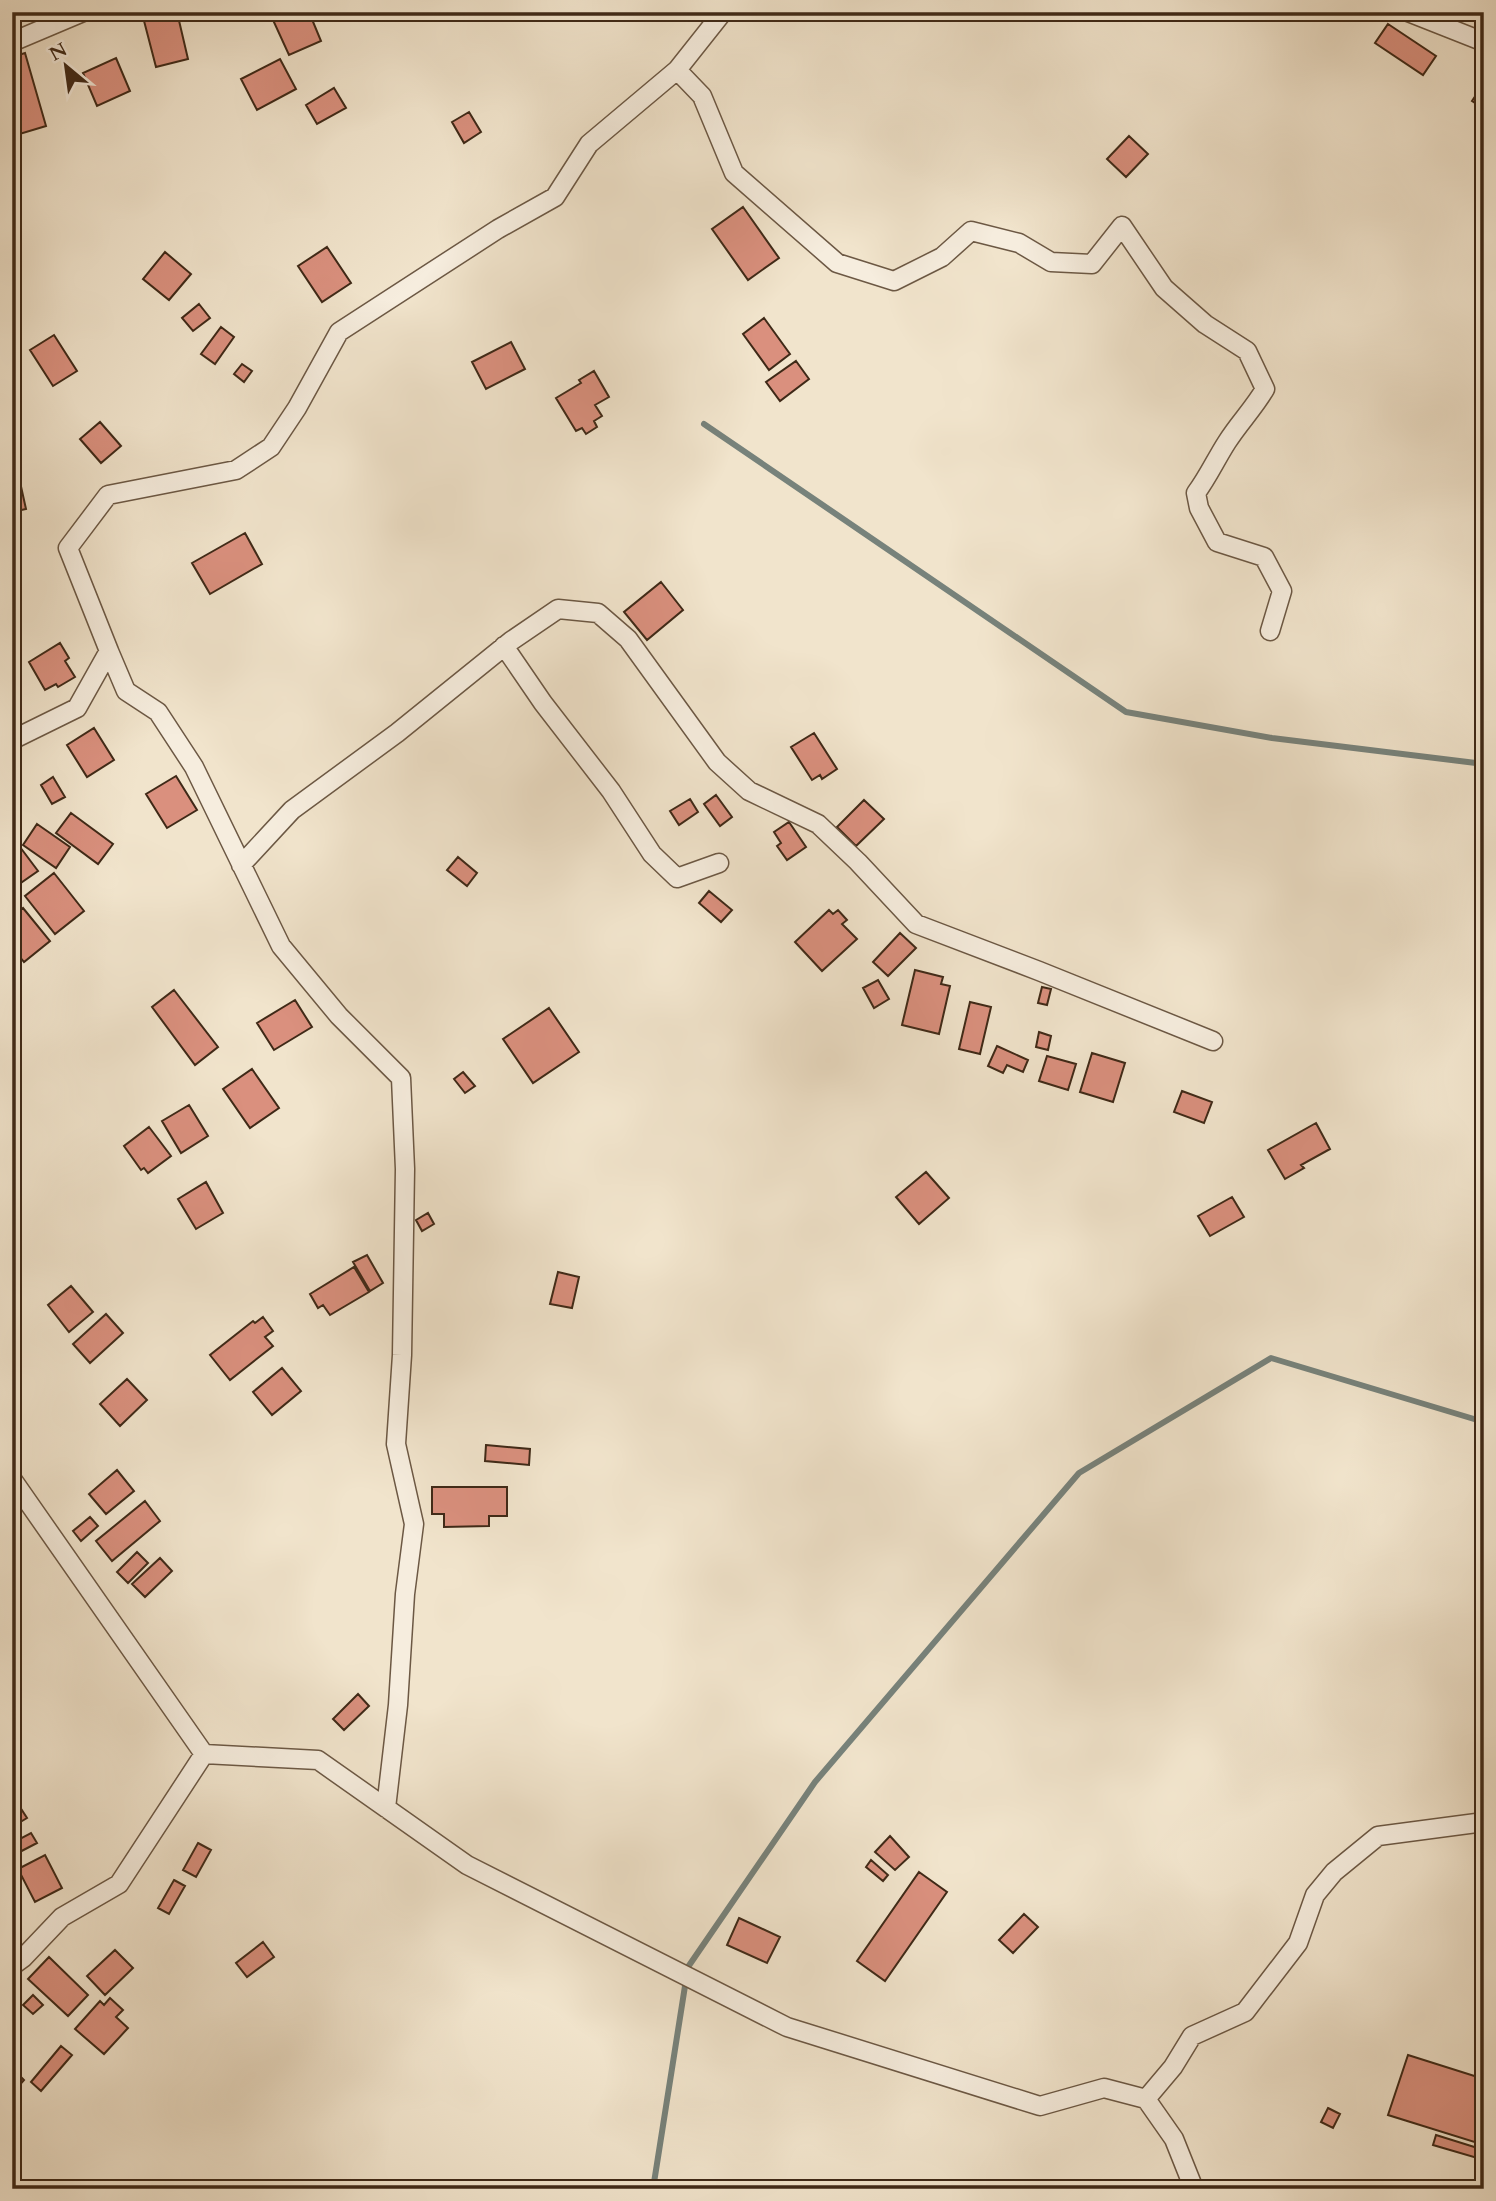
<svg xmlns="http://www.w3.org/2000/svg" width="1496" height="2201" font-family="Cardo,serif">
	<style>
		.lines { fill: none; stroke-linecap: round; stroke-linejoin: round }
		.stream { stroke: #77827b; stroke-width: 6 }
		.building { fill: #da907e; stroke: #3f2917; stroke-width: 2 }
		.street-casing { stroke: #6c5844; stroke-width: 21 }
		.street { stroke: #f6edde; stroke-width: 18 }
	</style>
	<rect width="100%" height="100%" fill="#f1e4cc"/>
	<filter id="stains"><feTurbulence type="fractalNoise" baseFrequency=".00286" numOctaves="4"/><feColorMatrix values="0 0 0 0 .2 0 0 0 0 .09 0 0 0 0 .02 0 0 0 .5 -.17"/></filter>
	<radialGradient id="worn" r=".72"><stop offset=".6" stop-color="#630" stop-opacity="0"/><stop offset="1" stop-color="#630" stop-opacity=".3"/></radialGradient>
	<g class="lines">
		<path class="stream" d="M704,424L1126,712L1272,738L1484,764
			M653,2189L688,1967L815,1782L1079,1473L1271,1358L1484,1422"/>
	</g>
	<path class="building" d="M161,12H177L188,59L156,67L143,17Z
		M290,12H309L321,41L289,55L273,20Z
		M1388,24L1436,56L1423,75L1375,43Z
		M25,53L46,126L13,136L12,57Z
		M116,58L130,91L97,106L83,73Z
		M280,59L296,89L257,110L241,79Z
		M1484,83V109L1472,101Z
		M334,88L346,108L317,124L306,105Z
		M469,112L481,132L464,143L452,122Z
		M1129,136L1148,154L1126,177L1107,159Z
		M743,207L779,258L748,280L712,229Z
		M327,247L351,283L322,302L298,266Z
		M165,252L191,274L169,300L143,279Z
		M199,304L210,318L193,331L182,318Z
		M764,318L790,354L769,370L743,334Z
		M221,327L234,337L215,364L201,354Z
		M54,335L77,371L53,386L30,350Z
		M511,342L525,369L486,389L472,362Z
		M796,361L809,379L780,401L766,382Z
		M242,364L252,371L244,382L234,374Z
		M594,371L609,397L595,405L602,416L594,421L597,427L586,434L582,428L576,431L556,398L581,383L579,380Z
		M100,422L121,446L101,463L80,439Z
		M18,473L26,509L12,512V474Z
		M245,533L262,564L210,594L192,563Z
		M661,582L683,610L647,640L624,612Z
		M60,643L69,658L65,661L75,677L58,687L56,684L45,690L29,662Z
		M94,728L114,760L87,777L67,745Z
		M814,733L837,769L822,779L820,775L812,780L791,747Z
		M176,776L197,810L167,828L146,794Z
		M53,777L65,797L52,804L41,785Z
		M716,795L732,817L720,826L704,804Z
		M690,799L698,812L679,825L670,811Z
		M864,800L884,819L856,846L837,827Z
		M71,813L113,844L98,864L56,833Z
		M789,822L806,847L787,860L777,846L781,843L774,832Z
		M37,824L70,847L56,868L23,845Z
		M20,847L38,871L12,889V852Z
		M458,857L477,873L467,886L447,870Z
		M54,873L84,911L55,934L25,896Z
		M709,891L732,910L721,922L699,903Z
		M23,908L50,941L24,962L12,947V917Z
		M829,910L833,914L838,910L847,920L842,924L857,939L822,971L795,942Z
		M900,933L916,948L888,976L873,962Z
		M915,970L943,977L941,984L950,986L939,1034L902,1025Z
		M878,980L889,999L874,1008L863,988Z
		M1042,987L1051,989L1047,1005L1038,1003Z
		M174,990L218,1047L195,1065L152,1007Z
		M295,1000L312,1027L274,1050L257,1023Z
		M970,1002L991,1007L980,1054L959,1049Z
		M549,1008L579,1052L533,1083L503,1039Z
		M1039,1032L1051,1036L1048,1050L1036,1047Z
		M997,1046L1028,1060L1023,1072L1007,1065L1003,1073L988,1066Z
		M1092,1053L1125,1063L1113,1102L1080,1092Z
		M1047,1056L1076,1064L1068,1090L1039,1081Z
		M252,1069L279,1108L250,1128L223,1089Z
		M463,1072L475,1086L465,1093L454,1079Z
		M1182,1091L1212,1102L1204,1123L1174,1112Z
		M189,1105L208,1136L181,1153L162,1121Z
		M1316,1123L1330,1149L1301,1165L1304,1168L1285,1179L1268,1150Z
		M149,1127L171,1156L148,1173L144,1168L141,1170L124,1146Z
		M926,1172L949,1198L919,1224L896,1197Z
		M206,1182L223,1213L196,1229L178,1199Z
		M1232,1197L1244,1217L1210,1236L1198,1216Z
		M428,1213L434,1224L422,1231L416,1220Z
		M367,1255L383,1283L370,1291L353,1262Z
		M354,1267L369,1292L330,1315L323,1305L318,1308L310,1294Z
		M558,1272L579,1277L572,1308L550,1304Z
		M71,1286L93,1312L69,1332L48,1305Z
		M106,1314L123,1333L90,1363L73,1344Z
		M263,1317L273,1331L265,1337L273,1346L230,1380L210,1355L253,1321L255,1323Z
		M282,1368L301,1391L272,1415L253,1392Z
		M127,1379L147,1400L120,1426L100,1404Z
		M486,1445L530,1449L529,1465L485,1461Z
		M117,1470L134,1491L106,1514L89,1494Z
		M432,1487H507V1516H489V1526L444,1527V1514H432Z
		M145,1501L160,1521L112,1561L96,1541Z
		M90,1517L98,1526L81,1541L73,1531Z
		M137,1552L148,1563L128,1583L117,1572Z
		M160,1558L172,1571L145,1597L132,1584Z
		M358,1694L369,1706L344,1730L333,1719Z
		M18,1804L27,1818L12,1827V1807Z
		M31,1833L37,1843L12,1856V1843Z
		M890,1836L909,1857L895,1870L875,1852Z
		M198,1843L211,1850L196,1877L183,1870Z
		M45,1855L62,1888L35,1902L18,1869Z
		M871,1860L888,1875L883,1881L866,1867Z
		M919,1872L947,1892L885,1981L857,1961Z
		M174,1880L185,1886L169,1914L158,1908Z
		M1024,1914L1038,1927L1013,1953L999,1940Z
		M739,1918L780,1937L767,1963L727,1945Z
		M263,1942L274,1957L247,1977L236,1963Z
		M115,1950L133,1968L105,1995L87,1976Z
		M49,1957L88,1995L68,2016L28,1979Z
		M33,1995L43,2005L33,2014L23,2005Z
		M110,1998L123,2010L116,2017L128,2028L104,2054L75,2029L100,2001L104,2005Z
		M61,2046L72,2055L41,2091L31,2082Z
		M1408,2055L1484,2079V2145L1388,2115Z
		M12,2068L24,2080L17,2088L12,2083Z
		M1328,2108L1340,2114L1333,2128L1321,2122Z
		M1436,2135L1484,2150V2160L1433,2145Z"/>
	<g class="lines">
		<defs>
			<path id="street" d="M1408,12L1484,42
				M12,42L83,12
				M677,70L702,96L734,173L837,263L894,281L942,257L971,231L1019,243L1051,262L1092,264L1122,226L1164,288L1205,324L1247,351L1265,389C1254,408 1239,423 1227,442C1216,459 1208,477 1196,493L1199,508L1217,542L1264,557L1282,591L1270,631
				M504,646L543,703L611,791L652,854L677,878L719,863
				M109,651L126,691L158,712L194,767L281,946L339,1016L401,1078L405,1169L402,1355L396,1444L414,1524L405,1594L398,1705L386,1808
				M12,740L77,708L109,651L68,548L108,495L236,470L271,447L297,408L339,332L498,229L555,197L589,144L677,70L723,12
				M241,865L292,810L397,733L511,641L558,609L598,613L628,639L717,762L749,791L818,824L858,862L916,924L1039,971L1213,1041
				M12,1479L204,1754L318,1760L467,1865L787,2027L1040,2106L1104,2088L1146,2099L1174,2139L1194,2189
				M12,1966L23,1958L62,1917L119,1884L204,1754
				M1146,2099L1173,2067L1192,2036L1245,2012L1298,1943L1315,1895L1334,1872L1378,1836L1484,1822"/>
		</defs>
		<use href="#street" class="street-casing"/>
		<use href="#street" class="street"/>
	</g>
	<rect width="1496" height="2201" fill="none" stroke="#f1e4cc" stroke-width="42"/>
	<rect x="14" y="14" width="1468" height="2173" fill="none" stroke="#3f2917" stroke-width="3.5"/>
	<rect x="21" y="21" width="1454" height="2159" fill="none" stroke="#3f2917" stroke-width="2"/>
	<g transform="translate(66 66) rotate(331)" stroke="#f6edde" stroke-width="5" paint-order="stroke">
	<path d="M0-5L12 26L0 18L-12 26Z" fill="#3f2917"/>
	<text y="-10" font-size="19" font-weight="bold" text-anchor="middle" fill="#3f2917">N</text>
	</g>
	<rect width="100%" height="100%" filter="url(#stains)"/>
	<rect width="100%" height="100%" fill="url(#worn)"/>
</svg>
